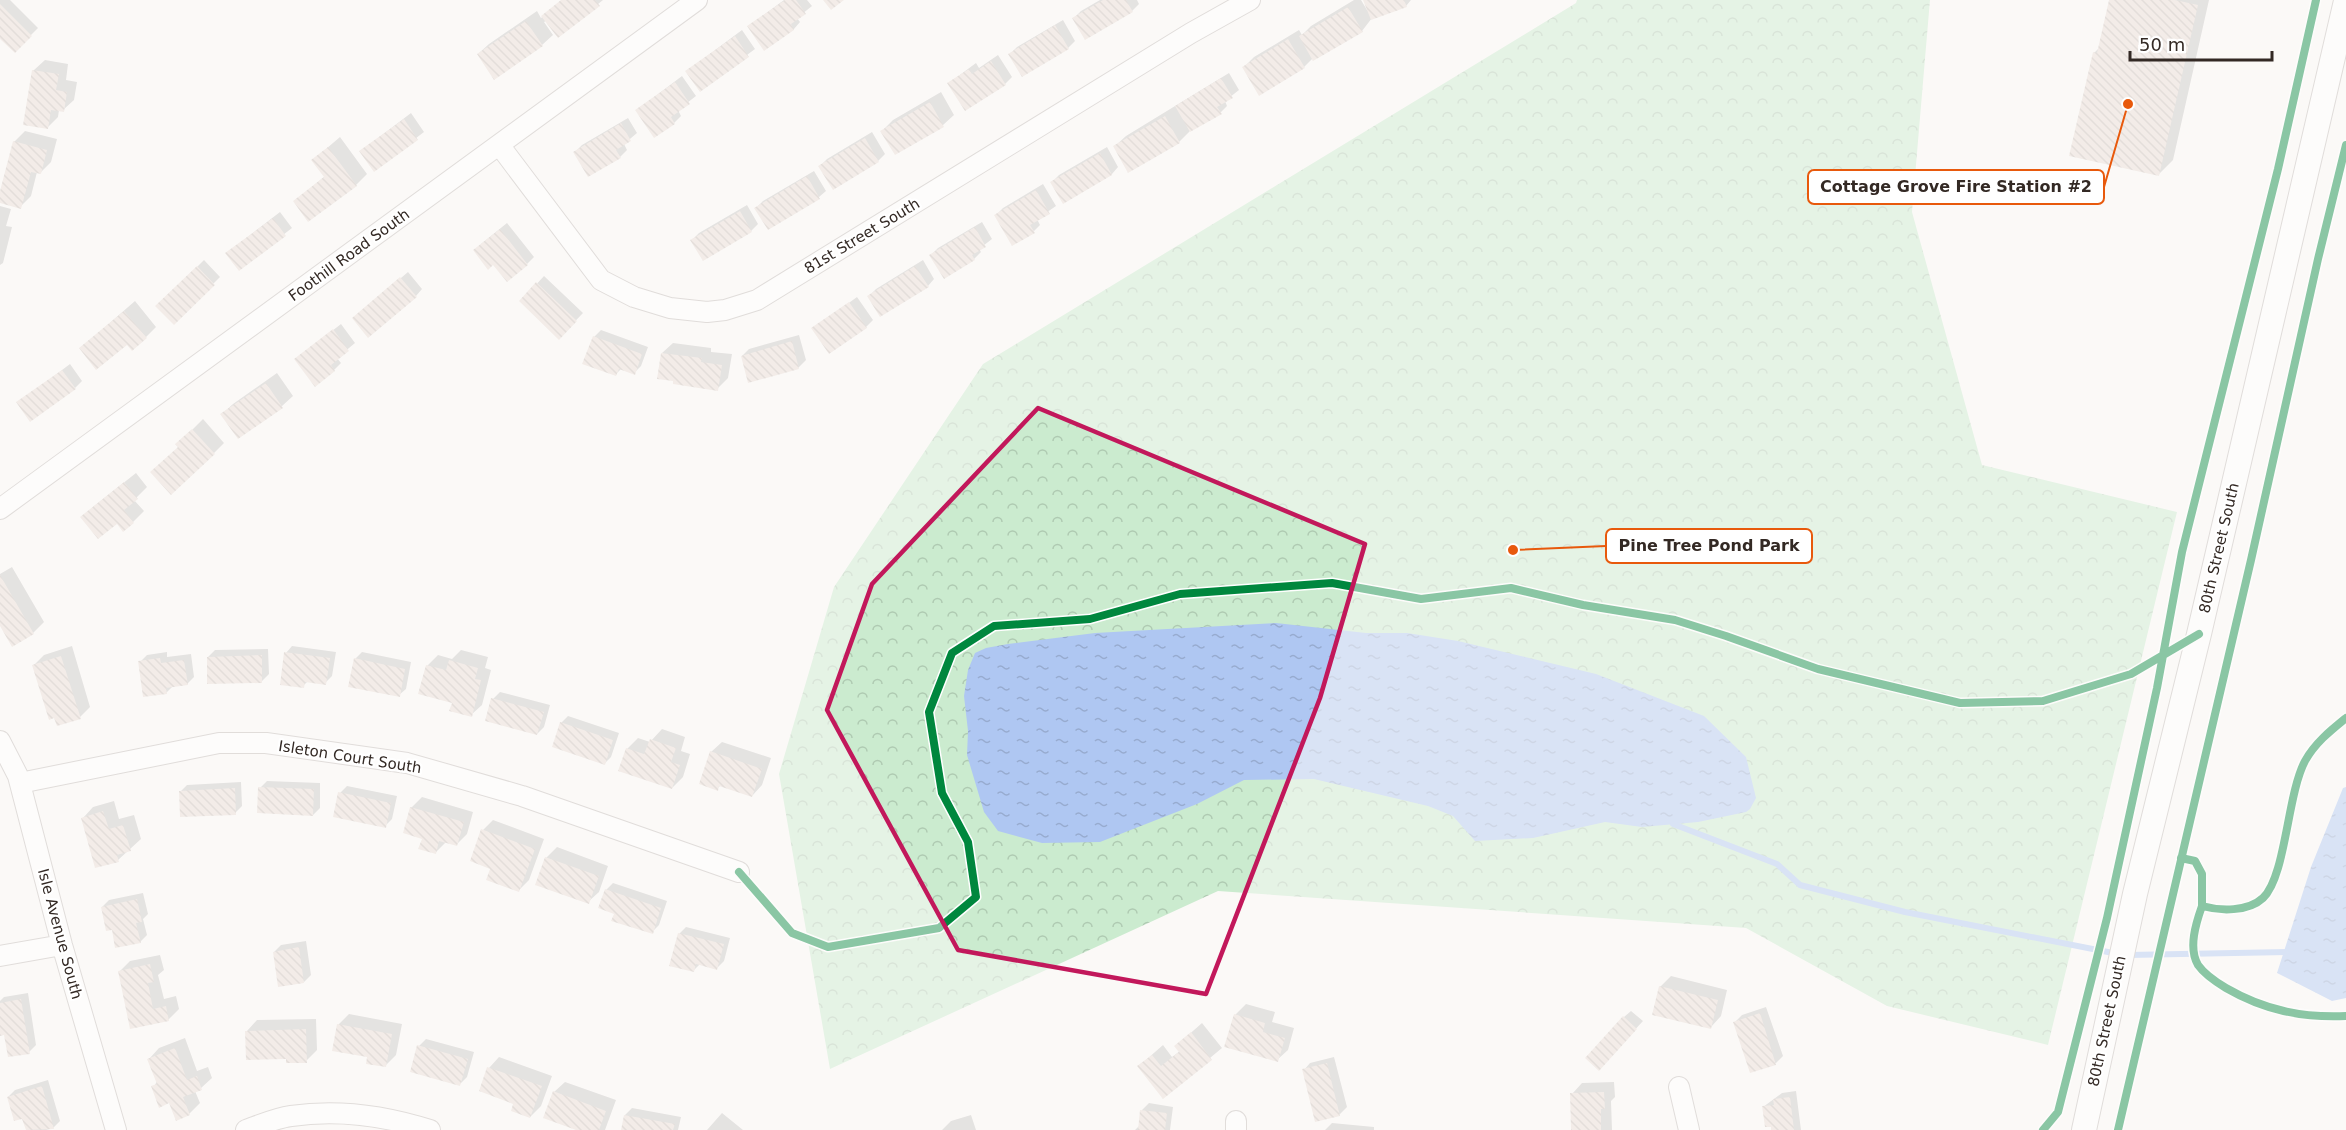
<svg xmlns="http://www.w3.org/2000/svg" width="2346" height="1130" font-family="'DejaVu Sans',sans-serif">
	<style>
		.park { fill: url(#park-crowns) }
		.water { fill: url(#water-ripples) }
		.shadow { fill: #0003 }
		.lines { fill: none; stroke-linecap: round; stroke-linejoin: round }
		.stream { stroke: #afc7f2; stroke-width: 6 }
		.building { fill: url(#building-back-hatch) }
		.minor-casing { stroke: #c0bab7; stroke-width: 22 }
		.major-casing { stroke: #c0bab7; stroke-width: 26 }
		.minor { stroke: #fefefe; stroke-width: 20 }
		.major { stroke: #fefefe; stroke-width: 24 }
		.cycleway-casing { stroke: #fff; stroke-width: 11 }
		.cycleway { stroke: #00873e; stroke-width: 8 }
		.marked { fill: none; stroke: #c2185b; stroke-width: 4.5; stroke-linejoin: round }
		.labels { text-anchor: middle; stroke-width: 4.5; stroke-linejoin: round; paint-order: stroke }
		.street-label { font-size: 15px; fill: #332924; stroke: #fff }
		.leader { fill: none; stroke: #e8590c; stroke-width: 2 }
		.callout-dot { fill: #e8590c; stroke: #fff; stroke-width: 2 }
		.callout { fill: #fff; stroke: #e8590c; stroke-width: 2 }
		.callout-label { font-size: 16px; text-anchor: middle; font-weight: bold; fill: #332924 }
	</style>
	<defs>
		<pattern id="park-crowns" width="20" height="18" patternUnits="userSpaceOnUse" patternTransform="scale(1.5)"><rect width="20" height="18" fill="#cbebcf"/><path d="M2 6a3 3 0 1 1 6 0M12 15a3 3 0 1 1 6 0" fill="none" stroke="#afcab2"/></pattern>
		<pattern id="water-ripples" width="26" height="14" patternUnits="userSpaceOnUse" patternTransform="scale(1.5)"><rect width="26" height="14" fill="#afc7f2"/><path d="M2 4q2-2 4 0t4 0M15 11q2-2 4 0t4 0" fill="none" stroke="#97abcf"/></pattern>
		<pattern id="building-back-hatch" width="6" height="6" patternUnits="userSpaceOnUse" patternTransform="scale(1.5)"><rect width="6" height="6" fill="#e8dcd5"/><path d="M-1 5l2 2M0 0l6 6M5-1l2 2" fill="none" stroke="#c7bdb7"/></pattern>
	</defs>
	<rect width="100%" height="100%" fill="#fbf9f7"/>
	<path class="park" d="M1577,0H1930L1912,212L1982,465L2177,512L2048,1045L1887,1006L1746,928L1218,891L830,1069L779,774L834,587L983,364L1576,3Z"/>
	<path class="water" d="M1276,623L1366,633H1407L1458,641L1596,674L1704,716L1746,757L1756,798L1750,809L1746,812L1698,822L1642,827L1605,822L1533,838L1475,841L1453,816L1428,806L1314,779L1244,780L1197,804L1100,842L1042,843L998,831L984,812L967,755L968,731L964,696L968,670L975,653L986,648L1008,644L1095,633Z
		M2346,787V998L2332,1001L2277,973L2311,867L2343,788Z"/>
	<path class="shadow" d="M0,0H10L38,28L15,51L0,37Z
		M562,0H603L559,36L546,21L544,22L553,35L542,45L478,54L489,44L537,11L541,18Z
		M784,0H807L812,6L797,18L800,22L794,29L765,49L749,26Z
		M1100,0H1137L1139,4L1132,11L1074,18L1081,11Z
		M1354,0H1361L1367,10H1369L1365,0H1411L1406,6L1372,18L1362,31L1313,58L1304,67L1259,94L1244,67L1254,57L1299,30L1302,35L1311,26Z
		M2111,0H2209L2173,160L2159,174L2094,53L2100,47Z
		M1063,20L1075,41L1068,48L1022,75L1010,54L1017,47Z
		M742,30L755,49L700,90L687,71Z
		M998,55L1012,77L1005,84L949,83L976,63L979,68Z
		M45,60L68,64L66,80L77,82L74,100L63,110H59L58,117L47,128L34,70Z
		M1229,73L1239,90L1225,101L1227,106L1221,112L1190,131L1179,142L1115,146L1126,136Z
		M682,76L696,96L678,110L681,116L674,123L655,136L637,110Z
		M941,92L954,115L943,125L882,131L893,120Z
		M411,113L424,132L374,170L361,151Z
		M628,118L637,133L624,144L627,150L620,157L589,175L575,152L582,145Z
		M25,131L57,139L51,162L40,173L37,172L31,196L20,207L0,202V197L14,142Z
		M872,132L885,154L878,161L820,166L827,159Z
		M340,137L367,174L356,185L309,220L295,201L325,176L313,160Z
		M1107,147L1118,167L1112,174L1064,202L1052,182L1059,175Z
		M814,171L826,191L819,197L768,228L756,208L763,201Z
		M1043,184L1056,206L1037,219L1040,225L1034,231L996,215L1003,208Z
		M747,205L758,224L751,231L692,240L699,233Z
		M0,206L11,209L6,226L12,227L3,263L0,265Z
		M280,212L292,228L239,269L227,253Z
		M982,222L992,239L979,249L981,252L974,259L931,255L938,248Z
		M507,223L534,257L527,264L481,244Z
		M204,260L220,277L174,323L158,306Z
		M923,260L934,279L928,286L869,296L876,289Z
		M408,272L422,289L416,296L361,312Z
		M544,276L583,313L559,338L521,301Z
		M857,297L873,320L866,327L813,329Z
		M135,301L156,327L146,337L127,342L81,348Z
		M341,324L355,343L337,358L341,363L334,370L296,359Z
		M601,330L648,347L641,366L634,373L622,368L615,375L594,337Z
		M799,335L806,360L799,367L749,381L742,356L749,349Z
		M673,343L711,348V352L732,354L728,378L717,389L662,353Z
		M70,364L82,381L75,388L18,403Z
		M277,373L293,396L282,406L238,437L222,414L233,404Z
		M203,419L224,443L214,453L179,447L188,434Z
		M136,473L147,487L134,500L144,511L133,522H117L93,507Z
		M12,567L44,622L33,633L13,645L0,623V574Z
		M72,646L90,707L80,717L34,665L44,655Z
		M292,646L336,652L332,676L325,683L308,681L303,686L286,653Z
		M268,649L269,674L262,681L208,657L215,650Z
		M461,650L488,657L485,668L491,670L482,705L471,715L453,702L427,666L438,655L452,659Z
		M167,652V657L191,654L194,677L187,684L173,686L166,693L140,662L147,655Z
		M362,652L411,662L406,689L399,695L355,659Z
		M500,692L550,705L544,727L537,734L493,699Z
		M568,716L619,733L611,757L604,764L561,723Z
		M662,729L685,737L681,751L690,754L683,777L672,788L627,749L638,738L650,742Z
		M722,742L771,758L762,785L752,796L721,785L717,789L711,752Z
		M267,781L320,783V808L313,815L260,788Z
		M241,782L242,806L235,813L181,791L187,785Z
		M347,786L397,796L392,819L385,826L340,793Z
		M422,797L473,812L467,834L457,844L446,842L436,852L423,838L411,808Z
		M114,801L119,819L134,815L141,839L118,860L83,818L93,807Z
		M493,820L544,839L529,880L519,890L491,868L483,830Z
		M557,847L608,866L599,892L588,902L546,858Z
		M613,883L667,901L659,925L652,932L616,913L606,890Z
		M143,893L148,914L143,919L147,935L140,942L113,928L102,907L109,900Z
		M686,927L730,938L724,961L717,968L700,964L694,970L679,934Z
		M306,941L311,975L304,982L274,952L281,945Z
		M160,955L164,970L158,975L164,999L176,996L179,1009L168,1020L131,1028L119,972L130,961Z
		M1671,976L1727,990L1721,1016L1711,1027L1660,987Z
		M28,993L36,1045L29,1052L5,1034H0V1001L4,997Z
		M1246,1004L1275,1012L1272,1022L1294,1028L1288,1050L1277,1060L1235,1015Z
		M1766,1007L1783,1056L1776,1063L1751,1072L1735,1022L1742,1015Z
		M1631,1011L1643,1021L1605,1062L1624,1017Z
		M349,1014L402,1024L396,1055L385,1066L369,1056L338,1025Z
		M316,1019L317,1050L306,1061L287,1057L247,1031L257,1020Z
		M1202,1023L1222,1048L1163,1097L1139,1066L1163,1045L1172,1057L1180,1051L1176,1046Z
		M185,1038L197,1071L208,1067L212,1078L201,1088L195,1091L200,1103L189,1114L153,1087L157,1082L149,1059L159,1048Z
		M426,1039L474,1052L467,1077L460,1084L419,1046Z
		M499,1057L552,1076L541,1106L530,1117L515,1103L489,1068Z
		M1334,1057L1347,1107L1340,1114L1316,1120L1304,1070L1310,1063Z
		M48,1080L60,1121L53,1128L46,1130H27L23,1117L8,1097L15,1090Z
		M565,1082L616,1100L605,1130H576L554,1092Z
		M1614,1082L1615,1097L1611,1101L1612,1130H1573L1572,1094L1582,1083Z
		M1796,1091L1801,1130H1773L1763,1107L1782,1093Z
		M1149,1103L1173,1107L1170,1130H1135L1140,1125L1142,1110Z
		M632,1108L681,1117L678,1130H623L625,1115Z
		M722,1113L743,1130H707Z
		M971,1115L976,1130H942L951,1121Z
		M1332,1123L1374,1127V1130H1325Z"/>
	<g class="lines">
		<path class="stream" d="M1673,824L1777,864L1800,885L1905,912L2118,954
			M2128,955L2291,952"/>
	</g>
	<path class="building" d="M561,0H595L600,6L558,38L541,16Z
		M785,0H796L806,14L791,24L794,30L764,51L747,26Z
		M823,0H844L831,10Z
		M1103,0H1126L1133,12L1085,40L1072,18Z
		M1363,0H1404L1407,7L1371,20Z
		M2109,0H2175L2198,5L2159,176L2069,156L2093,52L2097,53Z
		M0,4L32,36L15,53L0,39Z
		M1348,7L1363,32L1313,61L1299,36Z
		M526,21L543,46L494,80L477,54Z
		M1055,25L1069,49L1022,77L1008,54Z
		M735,36L749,57L700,92L685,71Z
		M1288,39L1305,68L1259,96L1242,67Z
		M991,61L1006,85L965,111L947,83L969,69L972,74Z
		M32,70L59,74L56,90L67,92L64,112L51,110L48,129L23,125Z
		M1221,78L1233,98L1217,107L1222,114L1190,132L1175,106Z
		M675,82L690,104L671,117L675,124L654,138L635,110Z
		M930,102L944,127L895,155L880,131Z
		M1165,116L1180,143L1128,173L1113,146Z
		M404,119L418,140L374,172L359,151Z
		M621,123L631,141L616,150L621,158L588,177L573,152Z
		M865,138L879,162L833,190L818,166Z
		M13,141L47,150L41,174L31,172L21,209L0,203V191Z
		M328,147L357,186L308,222L293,201L324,177L311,160Z
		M1100,153L1112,175L1063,204L1050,182Z
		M807,176L820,199L768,230L754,208Z
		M1036,190L1050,214L1030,225L1035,233L1012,246L994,215Z
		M740,211L752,232L703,261L690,240Z
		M273,218L286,236L239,271L225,253Z
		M975,227L986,247L972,255L975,260L944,279L929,255Z
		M500,229L528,265L507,282L493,265L488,270L473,250Z
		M197,266L215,285L174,325L155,306Z
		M915,266L929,287L880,317L867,296Z
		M400,277L417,297L368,338L352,318Z
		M536,282L577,321L559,340L519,301Z
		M849,302L867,328L829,354L811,328Z
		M124,311L147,338L132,351L127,345L96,370L79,348Z
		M333,329L349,351L331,365L335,371L315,387L294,359Z
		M593,336L642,354L635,375L619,369L616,376L582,364Z
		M792,341L799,369L748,383L741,356Z
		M661,353L702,358L701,362L722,365L718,391L673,384V381L657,379Z
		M62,370L76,389L30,422L16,402Z
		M266,383L283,408L238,439L220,414Z
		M192,429L215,454L171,495L150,472L178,447L175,444Z
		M124,482L138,499L124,510L134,523L123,532L117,524L98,539L80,517Z
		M0,575L34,634L12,647L0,626Z
		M284,652L330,658L326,685L305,682L304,688L280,685Z
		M262,655V683L207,684V657Z
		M61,656L81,719L57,726L54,718L49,720L32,665Z
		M160,658L161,663L184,660L188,685L166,688L167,694L143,697L138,661Z
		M354,658L405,669L400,697L348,687Z
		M449,660L478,668L475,679L481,680L472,717L449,711L452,703L418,694L426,665L446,670Z
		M491,698L544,712L537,735L485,721Z
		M560,722L613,740L605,765L552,747Z
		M650,739L676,748L671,762L680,765L672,789L618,771L626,748L644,754Z
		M710,751L762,769L752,797L719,786L718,791L699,784Z
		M258,787L314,789L313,816L257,813Z
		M235,788L236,815L180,817L179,791Z
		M338,792L391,803L386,828L333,817Z
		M410,807L464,822L457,846L439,841L436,854L418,849L422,839L403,833Z
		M103,811L109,829L123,825L131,851L117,855L119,862L95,868L81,818Z
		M481,829L535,849L519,892L486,880L490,869L470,861Z
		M545,857L599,876L589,904L535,885Z
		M605,889L661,908L653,934L611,921L614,914L598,908Z
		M137,899L142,922L136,923L141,943L115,948L112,930L106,931L101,907Z
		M678,933L724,944L717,970L696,964L694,972L669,966Z
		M299,947L304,983L278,987L273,952Z
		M150,964L154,982L148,983L153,1009L166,1006L169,1021L130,1029L118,971Z
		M1659,986L1718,1000L1711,1029L1652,1015Z
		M21,999L30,1054L8,1057L4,1035L0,1036V1003Z
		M1760,1013L1776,1065L1750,1073L1733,1022Z
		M1234,1014L1265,1023L1263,1032L1285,1038L1278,1062L1224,1047Z
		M1623,1016L1637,1029L1599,1071L1585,1058Z
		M337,1024L392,1034L386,1067L366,1064L367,1057L332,1051Z
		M306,1029L307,1063H286V1059L246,1060L245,1031Z
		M1191,1032L1212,1060L1163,1099L1137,1066L1152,1055L1161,1066L1179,1052L1174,1046Z
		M417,1045L468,1059L460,1086L410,1072Z
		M175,1048L187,1080L197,1076L202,1090L183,1097L190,1115L176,1121L169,1103L159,1108L151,1086L157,1084L147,1059Z
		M1327,1063L1340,1116L1315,1122L1302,1069Z
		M487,1067L542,1086L530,1118L511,1111L513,1104L479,1091Z
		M42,1086L54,1129L26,1130L22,1119L14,1121L7,1097Z
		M553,1091L606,1111L599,1130H576L543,1118Z
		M1604,1092L1605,1109H1601V1130H1571L1570,1093Z
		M1790,1097L1794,1130H1771V1127H1765L1762,1106L1774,1105L1773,1099Z
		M1140,1110L1167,1113L1165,1130H1138Z
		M624,1115L675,1124L673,1130H621Z"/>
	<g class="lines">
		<defs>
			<path id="minor" d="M500,146L601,280L634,297L670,308L707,312L725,310L757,300L1191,33L1250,0
				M0,509L697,0
				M0,741L18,776L62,945L116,1130
				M20,783L219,743H266L407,763L522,796L739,872
				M0,956L62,945
				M1679,1087L1689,1130
				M1236,1121V1130
				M246,1130C260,1125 276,1118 291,1116C337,1109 386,1116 430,1130"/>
			<path id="major" d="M2084,1130L2135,894L2199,634L2346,1"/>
		</defs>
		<use href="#minor" class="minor-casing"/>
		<use href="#major" class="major-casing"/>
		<use href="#minor" class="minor"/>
		<use href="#major" class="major"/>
		<defs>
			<path id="cycleway" d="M2181,858L2195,861L2202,874V906C2220,911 2248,912 2263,898C2286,876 2287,795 2305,761C2315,743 2330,731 2346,718
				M739,872L792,933L828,947L939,928L976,897L968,842L942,793L929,712L952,653L994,626L1090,619L1180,594L1332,583L1421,599L1511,588L1583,605L1675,620L1726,636L1818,669L1960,703L2043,701L2131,674L2199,634
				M2202,906C2196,923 2188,948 2198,965C2205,975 2216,982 2226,988C2264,1010 2302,1018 2346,1016
				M2043,1130L2058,1112L2107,918L2157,688L2182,552L2278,169L2316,0
				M2118,1130L2251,560L2318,259L2346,145"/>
		</defs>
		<use href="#cycleway" class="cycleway-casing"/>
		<use href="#cycleway" class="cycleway"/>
	</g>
	<path d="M0 0H2346V1130H0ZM1038,408L1365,544L1320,698L1206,994L958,950L827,710L872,584Z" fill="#fbf9f7" fill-opacity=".55" fill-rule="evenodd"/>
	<path class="marked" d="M1038,408L1365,544L1320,698L1206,994L958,950L827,710L872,584Z"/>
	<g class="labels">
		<g class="street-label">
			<text transform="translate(862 236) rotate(-31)" y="5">81st Street South</text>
			<text transform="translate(349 255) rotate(-36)" y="5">Foothill Road South</text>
			<text transform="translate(2219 548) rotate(-77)" y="5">80th Street South</text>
			<text transform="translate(350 757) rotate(9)" y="5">Isleton Court South</text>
			<text transform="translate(60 934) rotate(75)" y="5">Isle Avenue South</text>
			<text transform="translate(2107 1021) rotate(-78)" y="5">80th Street South</text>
		</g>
	</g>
	<path class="leader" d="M2128 104L2104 187M1513 550L1606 546"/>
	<g class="callout-dot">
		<circle cx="2128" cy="104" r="6"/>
		<circle cx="1513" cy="550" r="6"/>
	</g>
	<g class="callout">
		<rect x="1808" y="170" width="296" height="34" rx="6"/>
		<rect x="1606" y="529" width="206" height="34" rx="6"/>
	</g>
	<g class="callout-label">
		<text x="1956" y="192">Cottage Grove Fire Station #2</text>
		<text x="1709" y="551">Pine Tree Pond Park</text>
	</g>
	<path d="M2130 51v9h142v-9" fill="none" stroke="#332924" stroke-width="3"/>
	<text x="2139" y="51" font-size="18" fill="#332924" stroke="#ffffff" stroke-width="4.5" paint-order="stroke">50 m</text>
</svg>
